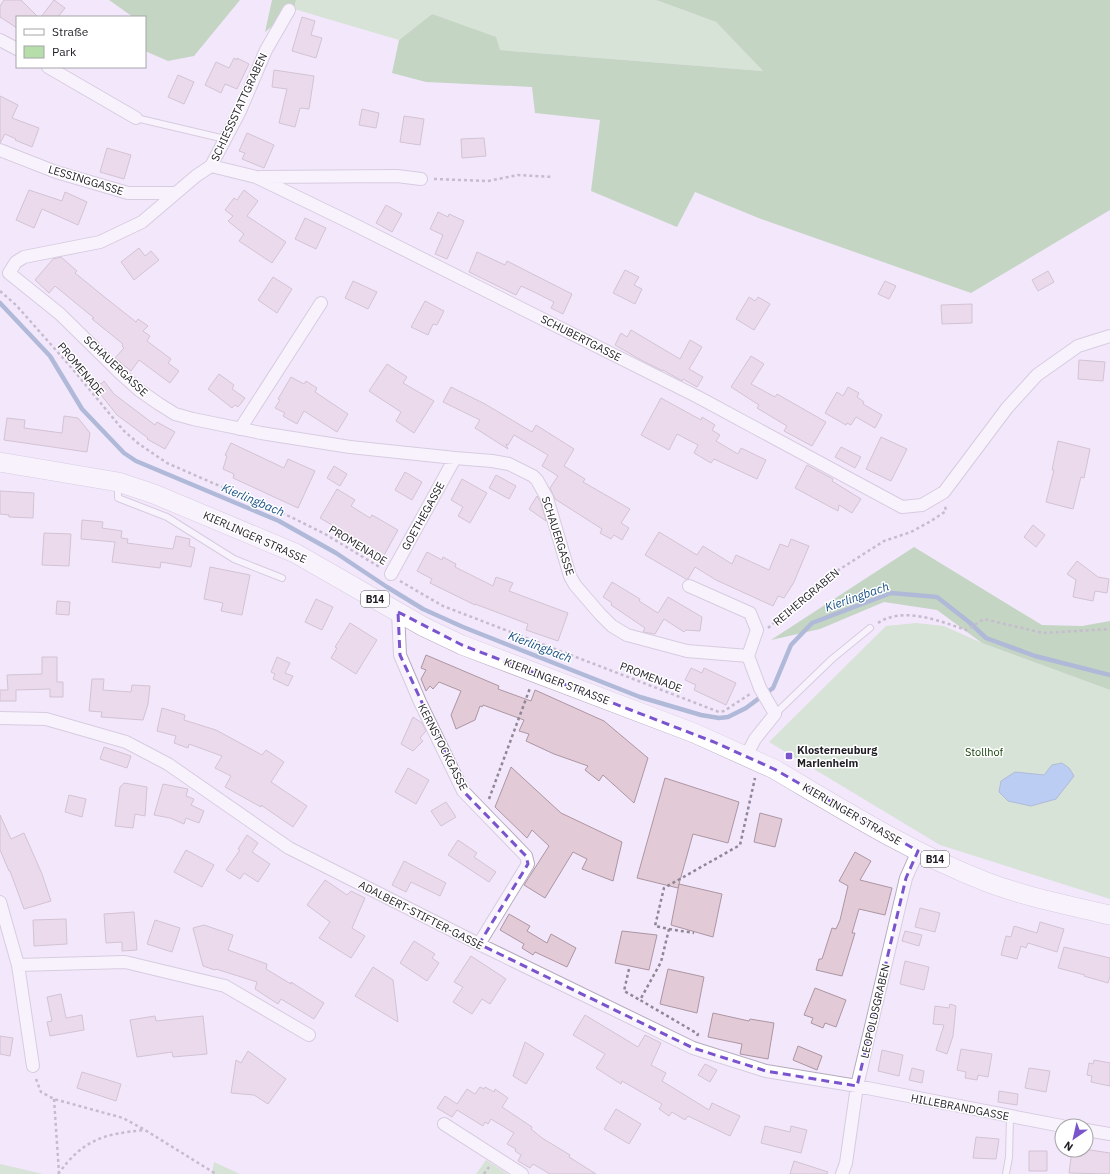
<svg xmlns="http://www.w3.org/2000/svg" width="1110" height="1174" font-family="'IBM Plex Sans',sans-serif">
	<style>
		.green { fill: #b5deaa }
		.forest { fill: #8dbe80 }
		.water { fill: #79aee8; stroke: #5f82ae }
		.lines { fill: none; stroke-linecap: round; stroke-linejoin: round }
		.stream { stroke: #5f82ae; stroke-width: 4.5 }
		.building { fill: #e2cad7; stroke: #ac96a2 }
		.lane-casing { stroke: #b6aabe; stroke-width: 8 }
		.street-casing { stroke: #b6aabe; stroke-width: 14 }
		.primary-casing { stroke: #b6aabe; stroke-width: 20 }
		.path { stroke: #908796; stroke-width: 2.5; stroke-dasharray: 3 3; stroke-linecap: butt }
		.lane { stroke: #fff; stroke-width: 6 }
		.street { stroke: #fff; stroke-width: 12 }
		.primary { stroke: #fff; stroke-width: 19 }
		.marked { fill: none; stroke: #7954cd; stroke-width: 3; stroke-dasharray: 8 5; stroke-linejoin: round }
		.poi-dot { fill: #7954cd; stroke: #fff; stroke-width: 1.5 }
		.labels { text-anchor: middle; stroke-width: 3; stroke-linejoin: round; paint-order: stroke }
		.shield { fill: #fff; stroke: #646166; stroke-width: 1 }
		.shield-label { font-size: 10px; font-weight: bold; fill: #211d25 }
		.street-label { font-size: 11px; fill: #211d25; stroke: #fff }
		.poi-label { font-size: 11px; font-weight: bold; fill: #211d25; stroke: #fff; text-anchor: start }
		.park-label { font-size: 11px; fill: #0d3e00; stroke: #fff }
		.water-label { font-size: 12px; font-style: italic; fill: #154e83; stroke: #fff }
	</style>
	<rect width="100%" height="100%" fill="#f3e7fc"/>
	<path class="green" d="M296,0H656L716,22L763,71L500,50L432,14L399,40L294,9Z
		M916,623L944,626L982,643L1110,690V899L940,845L769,742L886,626Z
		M486,1160L508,1174H476Z
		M214,1162L240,1174H212Z
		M0,1164L43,1174H0Z"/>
	<path class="forest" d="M109,0H240L194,56L168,61L145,51V17H133Z
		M272,0H296L294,9L265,32Z
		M656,0H1110V210L971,293L761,219L695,192L677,227L591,191L600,120L535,113L532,87L426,82L392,73L399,40L432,14L496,37L500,50L763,71L716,22Z
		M914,547L1042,625L1082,626L1110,621V690L982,643L937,610L884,602L820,629L771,640Z"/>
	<path class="water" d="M1062,763L1069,768L1074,776L1056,799L1031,806L1008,801L999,792L1001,781L1015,772L1044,775L1052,765Z"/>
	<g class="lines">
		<path class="stream" d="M0,303L50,356L82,409L124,453L136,461L279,521L336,553L387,587L423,609L463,627L640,697L701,715L719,718L728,717L746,708L773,688L791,645L812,623L891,593L937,597L969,622L986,638L1035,656L1110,675"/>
	</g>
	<path class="building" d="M4,0H21L38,17H17V28L0,17V6Z
		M54,0L65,8L58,17H41Z
		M302,17L315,21L311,35L322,38L316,58L292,51Z
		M234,58L237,60V58L249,64L237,89L225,84L221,93L205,85L216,62L229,68Z
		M274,70L314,76L309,109L300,108L295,127L279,123L287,89L272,87Z
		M178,75L194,82L184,104L168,97Z
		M0,96L18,105L12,118L39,128L32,147L15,140L16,139L5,134L0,143Z
		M362,109L379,113L376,128L359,125Z
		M404,116L424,119L420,145L400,142Z
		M247,133L274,145L264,168L242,159L245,153L239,151Z
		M484,138L486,156L462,158L461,139Z
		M107,148L131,155L124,179L100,172Z
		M29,190L62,201L65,192L87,202L78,225L42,209L34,228L16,220Z
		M244,190L258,201L247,216L286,242L272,263L239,241L244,234L228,221L233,216L225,210L234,198L237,200Z
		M386,205L402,214L392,232L376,223Z
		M438,212L448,217L449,214L464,221L447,259L435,254L443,235L430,229Z
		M305,218L326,228L316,249L295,239Z
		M139,248L145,256L151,251L159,260L134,280L121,262Z
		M477,252L505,265L507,261L572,294L563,314L551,308L554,302L532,291L521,286L516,295L469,272Z
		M61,257L77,271L75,273L102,295L136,322L138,319L148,326L143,331L150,336L147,341L171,359L168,363L179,371L170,383L139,360L131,371L115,358L124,348L122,346L123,344L92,319L94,318L55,286L49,293L35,280L53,259Z
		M625,270L639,277L634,285L642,289L635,304L613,293Z
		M1048,271L1054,282L1038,291L1032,280Z
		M273,277L292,289L277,313L258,300Z
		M353,281L377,292L368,309L345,298Z
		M885,281L896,286L889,299L878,294Z
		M749,297L755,301L758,297L770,304L754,330L736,319Z
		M425,301L444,311L437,325L433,324L428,335L411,327Z
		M972,304V323L942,324L941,305Z
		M631,330L680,359L690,340L702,347L689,369L703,377L697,387L683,379L682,381L663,370V371L641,360L615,345L621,333L627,337Z
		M751,356L764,364L751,384L775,397L777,394L826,422L812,446L784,431L787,426L757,408L759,405L731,387Z
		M1079,360L1105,362L1103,381L1078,379Z
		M387,364L407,377L403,383L434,401L414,433L396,421L401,412L369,391Z
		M219,374L234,385L232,389L245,398L238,407L235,405L232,408L208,389Z
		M291,377L304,384L306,381L317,388L315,392L348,414L337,432L304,411L297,424L283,416L285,413L275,408L280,400L278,399Z
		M93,378L101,384L104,381L114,394L155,425L157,422L175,432L165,449L147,439L148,438L117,415L90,381Z
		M451,387L485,404L532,432L536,425L574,449L564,466L585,479L583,482L630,509L621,523L629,528L622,540L614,535L611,539L600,533L602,529L555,499L550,488L558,476L542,466L548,455L514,435L508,445L506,444L508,449L475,428L480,420L443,402Z
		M848,387L859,393L857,397L864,402L863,404L882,415L875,428L856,417L851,425L847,423L846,425L825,413L837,392L843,396Z
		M661,398L701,420L702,417L715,425L712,430L720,435L716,441L738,454L741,448L766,460L757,479L714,459L711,463L694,453L698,445L677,434L669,450L641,435Z
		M64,416L78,418L90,433L87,452L4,440L7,418L25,420L24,428L62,433Z
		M881,437L907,449L891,481L866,469Z
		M1058,441L1090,449L1084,478L1081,477L1073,509L1046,502L1054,470H1052Z
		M231,443L284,468L288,459L315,471L298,508L233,478L234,474L223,469L227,456L225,455Z
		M841,447L861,457L855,468L835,457Z
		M807,465L833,479L832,481L861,499L852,513L839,505L838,511L795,488Z
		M334,466L347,474L340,486L327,478Z
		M405,472L422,482L412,500L395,490Z
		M496,475L516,486L509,499L489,488Z
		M462,479L487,493L470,523L458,516L463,507L451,500Z
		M337,489L355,500L351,506L370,518L372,515L398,530L383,557L357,542L358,540L320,518Z
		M0,491L34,493L33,518L9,517V515L0,514Z
		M537,496L541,503L546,521L529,509Z
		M82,520L103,522L102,528L122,531L121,538L128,539L127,543L173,549L176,536L190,539L189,546L195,548L191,567L161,562L160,568L112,562L115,542L81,539Z
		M1033,525L1045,535L1036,547L1024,537Z
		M659,532L697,555L703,546L732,564L736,555L769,570L780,544L788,547L791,539L809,546L794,582L784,598L778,596L773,606L716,580L695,567L688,579H686L645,555Z
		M44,533L71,534L69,566L42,565Z
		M427,552L442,560L443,557L456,564L455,567L493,586L496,577L513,583L509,591L568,613L558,641L526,630L528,624L475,604V605L430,583L432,579L417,571Z
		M1077,561L1098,577L1109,579L1107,593L1095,591L1093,601L1073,597L1076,580L1067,574Z
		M210,567L250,575L242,615L221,611L223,603L204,599Z
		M612,582L640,599L639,601L658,613L668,597L702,617L700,631L686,630L684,632L664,619L655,634L643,632L645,628L611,605L612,603L603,597Z
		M316,599L333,607L322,630L305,622Z
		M57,601L70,602L69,615L56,614Z
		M350,623L377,640L356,674L331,658L337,648L335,647Z
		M426,655L499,686L498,689L531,701L535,690L604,721L648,758L634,803L603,775L599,781L585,770L588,766L554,754L526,741L529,734L519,731L524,720L483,705L482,707L480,706L475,720L456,729L451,715L461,691L439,682L433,689L430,686L426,691L421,679L426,670L421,668Z
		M42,657H57V682H63V697H50V689L16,690V701H0V690H8L7,675L42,674Z
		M277,657L290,663L285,673L293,676L288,686L273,679L275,674L271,672Z
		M691,668L702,673L704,668L736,683L726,705L694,690L696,685L685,680Z
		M92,679H104L103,690L131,692L132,685L150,686L148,704L143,720L101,717L102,712L89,711Z
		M162,708L185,715L184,720L216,730L262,755L266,750L284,762L271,782L307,806L293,827L261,805V807L225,787L231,776L215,768L222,756L189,744L188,748L174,743L176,736L157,731Z
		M413,717L422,723L426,731L420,738L423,741L413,751L401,744Z
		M104,747L131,756L127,768L100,759Z
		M511,767L561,813L622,842L613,881L582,869L587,859L573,852L545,898L524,885L549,846L532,830L527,838L495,807Z
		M408,768L429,780L416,804L395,792Z
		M665,778L739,802L728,843L693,834L679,884L722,894L713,937L671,925L679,884L678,888L637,878Z
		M124,783L147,787L145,816L135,814L133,828L115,826L120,787Z
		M163,784L188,789L186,796L194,799L191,805L204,811L199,823L186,818L184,824L170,818L154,815Z
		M69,795L86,799L82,817L65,812Z
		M446,802L456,817L441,826L431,811Z
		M760,813L782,819L775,847L754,842Z
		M0,815L11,839L24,833L42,874L51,901L24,909L10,871H9L0,850Z
		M247,835L258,843L252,852L270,864L258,882L244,873L240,879L226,870L240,850L238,849Z
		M458,840L477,853L474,857L496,872L489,882L448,855Z
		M186,850L214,865L202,887L174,872Z
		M855,852L871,861L860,880L892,888L885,915L859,909L852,933H855L842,976L816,970L819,959H822L832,928L836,929L840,920L848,886L839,881Z
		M404,861L446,883L440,896L411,882L406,892L392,885Z
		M325,880L347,895L351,891L365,898L352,928L365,936L351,958L319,938L330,922L307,905Z
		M920,908L940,913L935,932L915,927Z
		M134,912L137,950L122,951V942L106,943L104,914Z
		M509,914L530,926L527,931L547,943L551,934L576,948L567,967L535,952L533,955L522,948L524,944L500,930Z
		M66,919L67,944L34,946L33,920Z
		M155,920L180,928L172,952L147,944Z
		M1040,922L1064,929L1057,952L1028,943L1026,948L1021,946L1017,959L1001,955L1006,936L1011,937L1014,926L1037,933Z
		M204,925L233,935L228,950L267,964L266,969L291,984V982L324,1003L314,1019L281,999L278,1004L255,989L257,982L216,969L215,970L203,966L193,928Z
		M622,931L657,935L649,970L615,963Z
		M905,931L922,935L919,946L902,941Z
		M414,941L435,954L432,958L439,963L427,981L400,963Z
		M1064,947L1110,958V976L1108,983L1084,976L1085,975L1058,968Z
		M471,956L506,979L490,1004L482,999L472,1014L453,1002L463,987L454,982Z
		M905,961L929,967L924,990L900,984Z
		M373,967L393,980L398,1022L355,996Z
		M668,969L704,977L697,1013L660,1004Z
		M815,988L846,1000L836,1027L825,1023L823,1028L811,1023L813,1018L804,1015Z
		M61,994L66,1018L82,1015L84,1030L50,1036L47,1022L52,1021L47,997Z
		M950,1004L956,1006L953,1036L947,1054L936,1050L944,1025L933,1024L935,1006L949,1008Z
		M713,1013L749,1021L750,1019L774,1023L768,1059L740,1054L742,1044L708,1037Z
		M585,1015L638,1047L645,1035L661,1043L651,1065L666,1073L662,1081L709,1110L712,1103L740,1116L730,1136L688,1116L685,1120L672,1112L669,1116L659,1109L662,1104L622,1081L621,1084L596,1068L605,1054L573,1035Z
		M155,1016L156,1021L203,1016L207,1054L173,1057L172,1052L137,1057L130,1020Z
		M0,1036L13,1038L10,1056L0,1054Z
		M525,1042L544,1054L526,1084L513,1076Z
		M798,1046L822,1056L817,1070L793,1060Z
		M961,1049L992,1054L988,1077L978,1075L977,1080L965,1078L966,1072L957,1070Z
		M882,1050L903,1055L899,1076L878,1071Z
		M248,1051L286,1079L268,1104L254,1095L231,1093L236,1060L241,1063Z
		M1094,1060L1110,1063V1086L1091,1082L1092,1076L1087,1075L1089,1063L1093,1064Z
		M705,1064L717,1070L710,1082L698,1075Z
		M912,1068L924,1071L922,1083L909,1080Z
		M1029,1068L1050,1071L1046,1092L1025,1088Z
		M82,1072L121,1084L116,1101L77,1088Z
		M480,1087L484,1089L485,1087L494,1092L495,1089L508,1098L502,1107L532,1127L531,1129L542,1138L570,1155L569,1157L596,1174H550L533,1164L530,1168L518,1161L521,1155L515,1151L516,1149L507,1144L514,1133L491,1119L488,1124L485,1122L483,1126L457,1110L452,1117L437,1108L445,1096L457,1104L467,1089L475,1094Z
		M999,1091L1018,1094L1017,1105L998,1102Z
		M616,1109L641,1124L629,1144L604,1129Z
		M765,1126L790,1132L791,1126L807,1130L801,1153L761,1143Z
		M976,1137L999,1139L996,1159L973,1158Z
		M1072,1150H1090L1110,1153V1174L1069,1173Z
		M1029,1151H1047V1171H1029Z
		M794,1161L828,1172L827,1174H790Z"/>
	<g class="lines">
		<defs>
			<path id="lane" d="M136,118L225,139
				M118,484V498L167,517L234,559L282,578
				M775,714L832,659L870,628
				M1006,1174L1009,1157L1010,1117"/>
			<path id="street" d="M289,10L266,50L240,111L211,166L196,176L142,222L100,242L24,257L16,262L9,273L60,314L120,373L139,390L159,404L175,414L193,419L261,433L350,447L455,458L492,461L509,464L533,476L537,480L547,498L570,576L575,585L600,614L612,626L627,635L687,651L748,656L760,688L775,714L755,739L746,756
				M0,40L17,49
				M48,67L136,118
				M0,150L56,172L128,193H176
				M211,166L256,177L349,222L698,397L902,507L922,505L944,492L1007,408L1037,375L1078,346L1110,336
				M260,177L397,176L421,179
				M240,429L321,303
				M391,574L455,458
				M689,586L750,613L757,630L748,656
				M398,612L400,655L420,702L463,791L526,856L528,864L479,944
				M0,718L46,719L126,742L168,764L289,848L479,944L693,1048L766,1071L857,1086L1062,1126
				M0,902L18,965L33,1066
				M18,965L125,962L225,986L309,1035
				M444,1124L522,1174
				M1086,1130L1110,1134
				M842,1174L846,1163L857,1086L906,878L918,851"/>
			<path id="primary" d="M0,462L118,482L154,494L295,553L424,627L462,645L694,733L774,769C842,809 910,852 984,881C1025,897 1068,905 1110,915"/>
		</defs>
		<use href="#lane" class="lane-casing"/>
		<use href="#street" class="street-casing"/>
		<use href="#primary" class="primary-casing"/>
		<path class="path" d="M434,179L488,181L518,175L553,177
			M0,291L16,305L70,366L123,430L139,444L167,463L293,518L325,534L381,568
			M400,581L443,606L719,712L724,711L750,694
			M878,623C903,606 940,621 966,630L984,619L1043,633L1110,629
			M768,628L826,578L884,541L911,532L931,521L946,511L945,506
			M489,799L530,688
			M669,929L694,933
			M629,969L624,991L640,1000
			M697,1036L698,1034L640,1000L661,962L669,929L655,926L664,888L740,845L755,778
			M36,1079L41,1092L54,1099L123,1118L145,1130L216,1174
			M54,1099L59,1173
			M58,1174C84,1139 103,1134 145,1130
			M484,1174L489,1167"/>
		<use href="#lane" class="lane"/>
		<use href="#street" class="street"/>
		<use href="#primary" class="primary"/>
	</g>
	<path d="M0 0H1110V1174H0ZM398,612L462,645L714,742L774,769L918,851L906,878L857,1086L766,1071L693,1048L479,944L528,864L526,856L463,791L400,655Z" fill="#f3e7fc" fill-opacity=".55" fill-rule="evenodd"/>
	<path class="marked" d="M398,612L462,645L714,742L774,769L918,851L906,878L857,1086L766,1071L693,1048L479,944L528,864L526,856L463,791L400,655Z"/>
	<rect class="poi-dot" x="785" y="752" width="8" height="8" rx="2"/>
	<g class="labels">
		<g class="shield">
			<rect x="361" y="591" width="28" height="16" rx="3"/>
			<rect x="921" y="851" width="28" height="16" rx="3"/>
		</g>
		<g class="shield-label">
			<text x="375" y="603">B14</text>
			<text x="935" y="863">B14</text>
		</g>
		<g class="street-label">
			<text transform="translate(239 107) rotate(-65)" y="4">SCHIESSSTATTGRABEN</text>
			<text transform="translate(86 180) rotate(17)" y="4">LESSINGGASSE</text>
			<text transform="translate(581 338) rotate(27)" y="4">SCHUBERTGASSE</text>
			<text transform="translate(116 366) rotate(43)" y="4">SCHAUERGASSE</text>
			<text transform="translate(81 369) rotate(50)" y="4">PROMENADE</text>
			<text transform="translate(423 516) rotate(-61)" y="4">GOETHEGASSE</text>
			<text transform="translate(558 536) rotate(72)" y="4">SCHAUERGASSE</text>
			<text transform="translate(255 537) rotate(24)" y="4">KIERLINGER STRASSE</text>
			<text transform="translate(358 545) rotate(31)" y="4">PROMENADE</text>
			<text transform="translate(806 597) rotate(-40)" y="4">REIHERGRABEN</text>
			<text transform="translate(651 677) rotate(21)" y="4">PROMENADE</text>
			<text transform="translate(557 681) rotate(21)" y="4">KIERLINGER STRASSE</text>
			<text transform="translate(443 747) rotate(63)" y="4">KERNSTOCKGASSE</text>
			<text transform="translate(852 814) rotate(30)" y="4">KIERLINGER STRASSE</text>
			<text transform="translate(421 915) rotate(27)" y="4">ADALBERT-STIFTER-GASSE</text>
			<text transform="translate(875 1011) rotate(-77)" y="4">LEOPOLDSGRABEN</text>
			<text transform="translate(960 1107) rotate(11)" y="4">HILLEBRANDGASSE</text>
		</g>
		<g class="poi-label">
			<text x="797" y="754">Klosterneuburg<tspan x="797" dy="13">Marienheim</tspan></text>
		</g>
		<g class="park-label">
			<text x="984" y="756">Stollhof</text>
		</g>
		<g class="water-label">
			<text transform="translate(253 500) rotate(23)" y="4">Kierlingbach</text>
			<text transform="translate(857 597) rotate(-19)" y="4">Kierlingbach</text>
			<text transform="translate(540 647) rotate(21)" y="4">Kierlingbach</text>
		</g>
	</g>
	<rect x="16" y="16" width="130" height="52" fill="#ffffff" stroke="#a6a5a8"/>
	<rect x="24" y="29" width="20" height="6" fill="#ffffff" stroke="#a6a5a8"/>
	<text x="52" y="36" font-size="12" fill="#211d25">Straße</text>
	<rect x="24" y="46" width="20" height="12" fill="#b5deaa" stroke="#a6a5a8"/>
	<text x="52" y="56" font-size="12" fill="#211d25">Park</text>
	<g transform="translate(1074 1138) rotate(214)"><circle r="19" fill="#ffffff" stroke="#a6a5a8"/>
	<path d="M0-3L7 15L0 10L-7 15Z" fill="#7954cd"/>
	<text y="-6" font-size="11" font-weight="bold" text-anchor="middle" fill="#211d25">N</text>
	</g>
</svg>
